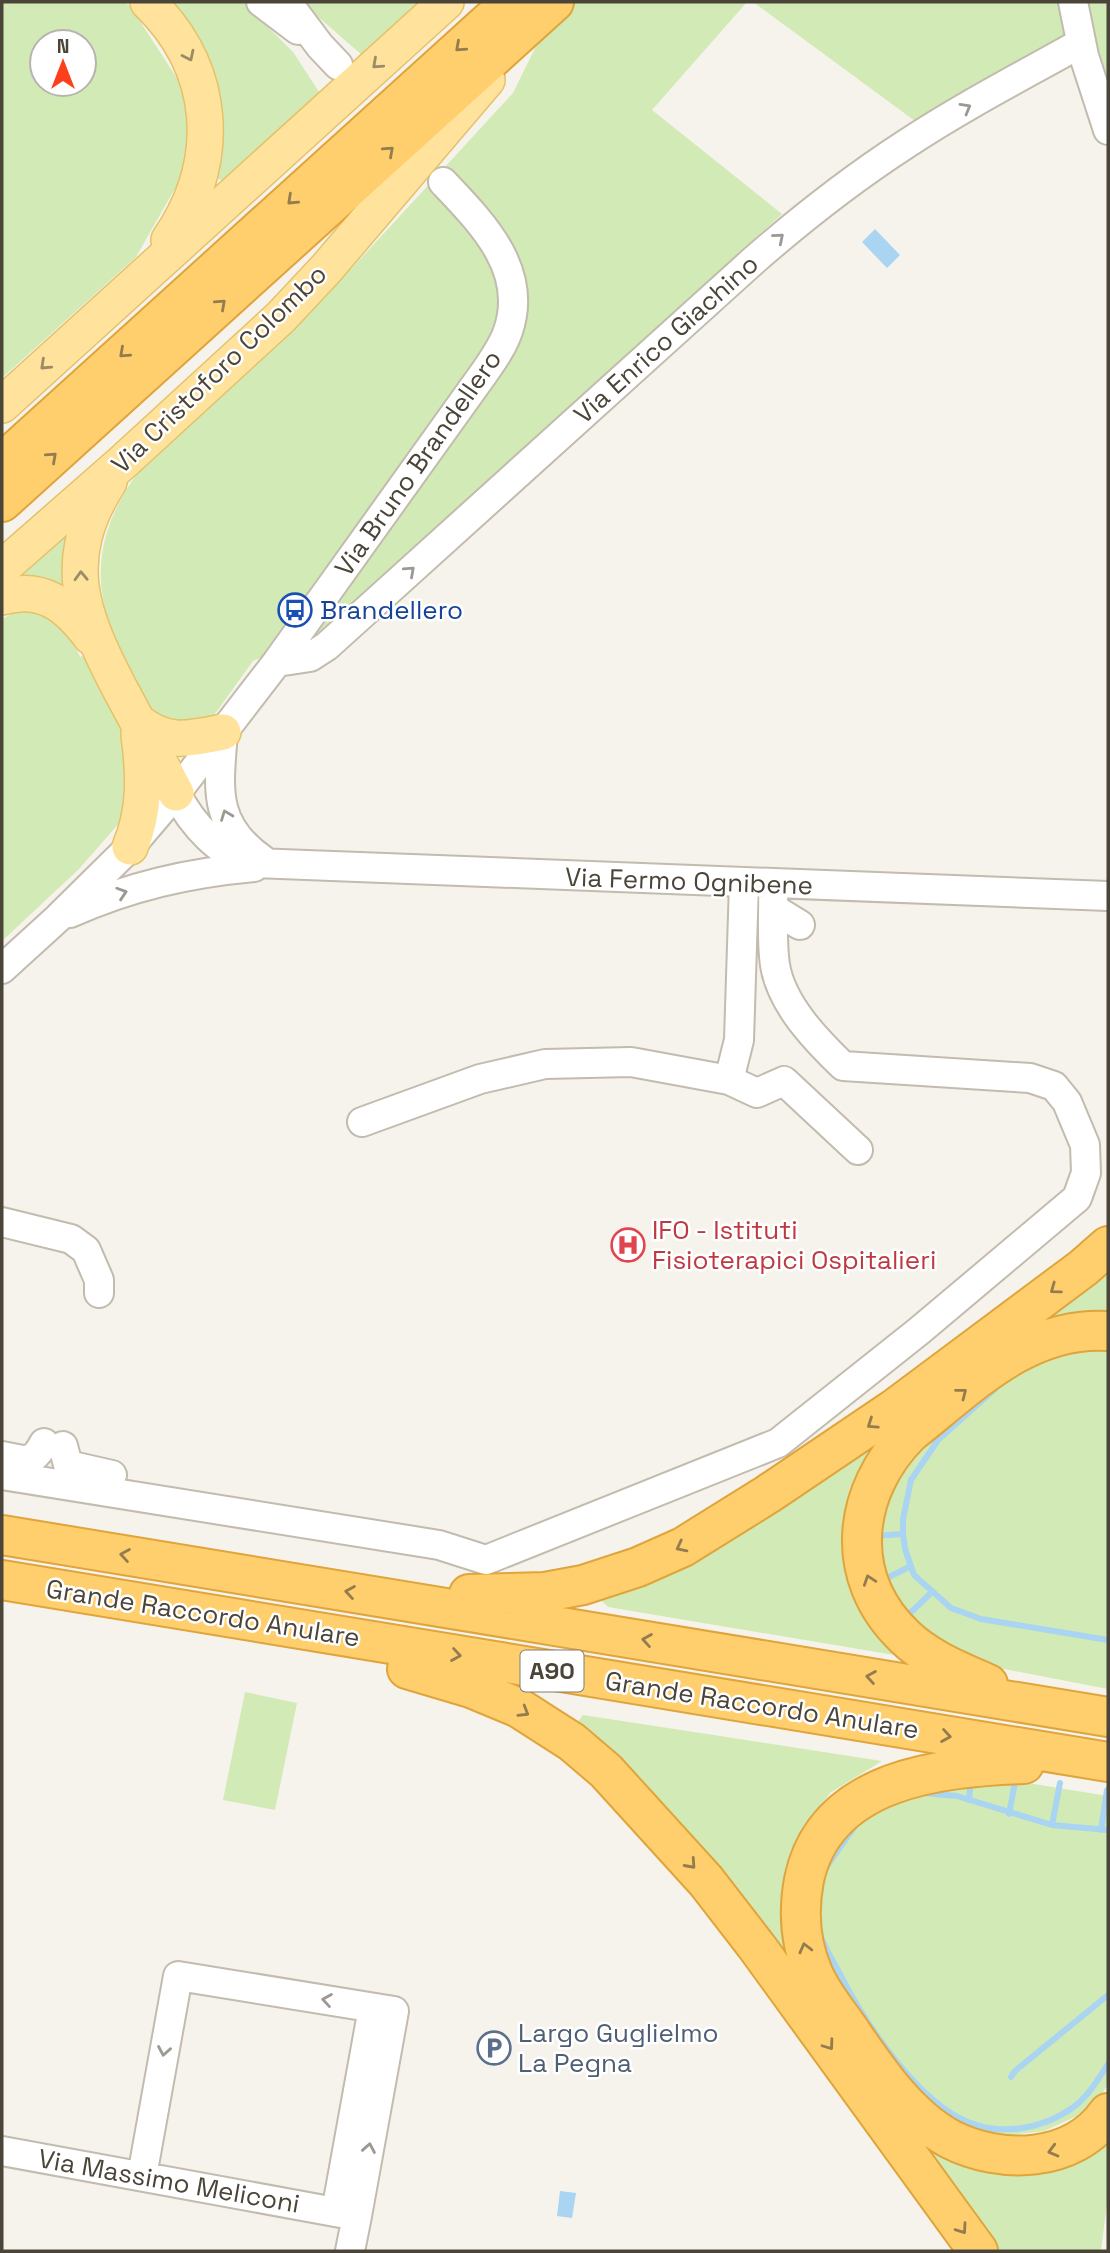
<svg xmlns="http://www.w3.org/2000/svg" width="1110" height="2253" font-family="'Space Grotesk',sans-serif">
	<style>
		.green { fill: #d2eab5; fill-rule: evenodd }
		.water { fill: #a9d4f2 }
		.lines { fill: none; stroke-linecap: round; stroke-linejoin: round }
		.stream { stroke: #a9d4f2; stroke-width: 6 }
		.minor-casing { stroke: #c2bbae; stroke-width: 32 }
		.major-casing { stroke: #e6c16a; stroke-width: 38 }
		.highway-casing { stroke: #e0a43c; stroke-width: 42 }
		.minor { stroke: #fff; stroke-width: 28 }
		.major { stroke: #ffe39c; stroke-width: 35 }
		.highway { stroke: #ffcf6e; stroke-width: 38 }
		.oneway { stroke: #937c4e }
		.oneway2 { stroke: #9c8c66 }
		.oneway3 { stroke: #9c9892 }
		.labels { text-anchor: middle; stroke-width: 5; stroke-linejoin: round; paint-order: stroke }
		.shield { fill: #fff; stroke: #817c74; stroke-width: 2 }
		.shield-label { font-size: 24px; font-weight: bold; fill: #4b4439 }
		.street-label { font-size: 26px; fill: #4b4439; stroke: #fff }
		.transit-label { font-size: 26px; fill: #164399; stroke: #fff; text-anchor: start }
		.health-label { font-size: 26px; fill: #be3a42; stroke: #fff; text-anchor: start }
		.service-label { font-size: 26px; fill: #4e5e75; stroke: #fff; text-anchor: start }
	</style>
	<rect width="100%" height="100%" fill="#f6f3ec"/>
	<path class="green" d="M2,2H124L130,6L184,89L190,162L136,257L2,378ZM42,42H84V84H42Z
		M164,2H243L293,52L321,95L233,178L221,180L212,177Z
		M306,2H427L363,56L316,15Z
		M526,2H747L652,110L782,214L322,632L253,661L217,711L79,869L2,941V619L23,608L63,619L80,657L112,638C108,619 101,598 101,579C99,537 117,501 141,468L341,280L513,93L541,36Z
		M753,2H1108V78L1091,26L915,121Z
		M69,524L68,590C52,580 37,575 18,575Z
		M1108,1260V1312L1102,1311L1029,1321Z
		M1108,1339V1689L978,1664L917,1631L877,1563V1521L913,1443L1030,1355Z
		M895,1420L856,1507L906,1657L608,1607L599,1598Z
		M245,1692L297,1703L275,1810L223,1800Z
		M583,1715L882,1761L830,1793L806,1830L794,1968L576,1724Z
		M998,1778L1108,1796V2084L1093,2109L1044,2131L1010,2135L959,2130L933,2116L818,1970L808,1890L873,1800Z
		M894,2112L951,2151L1108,2125V2194L1101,2251H987Z"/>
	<path class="water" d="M875,229L900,255L887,268L862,242Z
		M560,2191L576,2193L572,2218L557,2216Z"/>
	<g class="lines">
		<path class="stream" d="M996,1388L938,1440L911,1480L903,1519V1534L905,1549L914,1575L951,1608L981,1619L1108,1640
			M875,1536L903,1534
			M883,1580L911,1566
			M906,1617L932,1592
			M923,1793L957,1796L1052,1825L1108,1830
			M969,1800L971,1779
			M1009,1814L1016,1777
			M1052,1825L1060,1783
			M1101,1830L1107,1790
			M827,1866L855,1826
			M821,1937C827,1953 836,1965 843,1980C867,2026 913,2093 959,2118C997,2138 1042,2130 1075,2106C1089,2095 1099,2078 1108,2064
			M1011,2077L1015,2071L1108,1995"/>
		<defs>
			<path id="minor" d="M261,2L298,30
				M287,2L320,46L338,65
				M1073,2L1084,56L1108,130
				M277,662L310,657L327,646L753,261C801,219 852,179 906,144C962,107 1022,76 1081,43
				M223,732C219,787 211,824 263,860
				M176,793C191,823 221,858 255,863L1108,896
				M774,909L800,925
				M70,913C131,886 188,873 254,867
				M2,969L58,918L130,847L176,793L277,662L484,373C493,360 503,346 508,331C529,270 482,223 443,182
				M729,1080L757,1093L784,1081L858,1150
				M362,1122L480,1079L545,1064L631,1062L729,1080L739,1040L744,883
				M2,1222L71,1239L86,1250L99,1280V1293
				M63,1446L68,1465L112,1475
				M2,1456C24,1460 32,1466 44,1443
				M2,1475L439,1545L486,1560L778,1443L919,1331L1077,1198L1086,1173L1085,1145L1067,1102L1054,1086L1030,1078L843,1066C816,1040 781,1004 775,965C771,939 774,910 773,884
				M2,2151L357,2216L350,2251
				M142,2176L178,1976L394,2011L357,2216
				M336,2212L373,2008"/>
			<path id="major" d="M148,2C217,69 223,161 169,240
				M2,405L446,2
				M109,482C59,560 81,614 120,689C138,723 157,758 176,793
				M2,568L123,462L281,317L326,269L487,80
				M2,597C43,585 68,606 91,637
				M137,721C167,745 187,739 223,732
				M130,847C146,810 144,773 139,735"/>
			<path id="highway" d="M2,463L511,2
				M2,502L554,2
				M2,1535L1108,1717
				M2,1580L1108,1762
				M469,1594L545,1592L583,1585L638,1567L683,1547L768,1494L894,1409L1083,1268L1108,1246
				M407,1669L471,1688L519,1708L572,1742L606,1771L706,1881L757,1947L978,2251
				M988,1684C959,1671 928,1659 905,1637C842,1577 852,1491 910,1433C970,1386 1026,1326 1108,1331
				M1024,1764C941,1767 825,1778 804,1880C798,1912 800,1943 813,1973C822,1995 840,2015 853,2035C879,2073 909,2117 950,2139C1001,2165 1073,2163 1108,2113"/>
		</defs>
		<use href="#minor" class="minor-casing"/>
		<use href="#major" class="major-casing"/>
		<use href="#highway" class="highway-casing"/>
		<use href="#minor" class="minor"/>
		<use href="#major" class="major"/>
		<use href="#highway" class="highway"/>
	</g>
	<defs><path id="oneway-chevron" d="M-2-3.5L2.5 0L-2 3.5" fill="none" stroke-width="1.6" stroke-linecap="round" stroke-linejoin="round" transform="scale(1.75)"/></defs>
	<g class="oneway">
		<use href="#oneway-chevron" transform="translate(460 47) rotate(138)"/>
		<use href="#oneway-chevron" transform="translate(389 151) rotate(-42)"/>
		<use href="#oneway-chevron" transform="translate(292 200) rotate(137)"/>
		<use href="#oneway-chevron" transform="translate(221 304) rotate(-42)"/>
		<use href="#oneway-chevron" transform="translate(124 353) rotate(138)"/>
		<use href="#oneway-chevron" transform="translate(52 457) rotate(-42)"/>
		<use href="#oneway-chevron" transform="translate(1055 1289) rotate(144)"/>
		<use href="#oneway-chevron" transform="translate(962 1393) rotate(-38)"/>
		<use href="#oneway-chevron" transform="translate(872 1424) rotate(146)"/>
		<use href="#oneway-chevron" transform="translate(681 1547) rotate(153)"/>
		<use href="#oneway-chevron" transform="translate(125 1555) rotate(-171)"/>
		<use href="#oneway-chevron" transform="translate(869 1580) rotate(-109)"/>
		<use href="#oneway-chevron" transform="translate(350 1592) rotate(-171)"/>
		<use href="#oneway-chevron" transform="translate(647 1640) rotate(-171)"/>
		<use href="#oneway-chevron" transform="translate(456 1655) rotate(9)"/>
		<use href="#oneway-chevron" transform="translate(871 1677) rotate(-171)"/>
		<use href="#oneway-chevron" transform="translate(524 1712) rotate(31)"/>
		<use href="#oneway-chevron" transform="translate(946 1736) rotate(9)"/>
		<use href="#oneway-chevron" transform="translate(691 1864) rotate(48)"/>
		<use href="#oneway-chevron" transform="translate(805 1948) rotate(-104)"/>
		<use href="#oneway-chevron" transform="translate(829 2045) rotate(54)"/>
		<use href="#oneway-chevron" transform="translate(1053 2151) rotate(165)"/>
		<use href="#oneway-chevron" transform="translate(962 2229) rotate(55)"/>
	</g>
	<g class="oneway2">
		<use href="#oneway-chevron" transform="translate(189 56) rotate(64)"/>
		<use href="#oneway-chevron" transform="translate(377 64) rotate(138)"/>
		<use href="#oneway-chevron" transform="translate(45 365) rotate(137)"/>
		<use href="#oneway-chevron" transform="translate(81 576) rotate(-92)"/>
	</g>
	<g class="oneway3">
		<use href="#oneway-chevron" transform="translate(966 108) rotate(-30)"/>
		<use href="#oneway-chevron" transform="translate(779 238) rotate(-40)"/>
		<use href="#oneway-chevron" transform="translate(410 571) rotate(-42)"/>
		<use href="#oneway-chevron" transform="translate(226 815) rotate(-111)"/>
		<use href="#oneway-chevron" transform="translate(122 893) rotate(-18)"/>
		<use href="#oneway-chevron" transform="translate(327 2000) rotate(-171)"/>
		<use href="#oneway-chevron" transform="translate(164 2051) rotate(100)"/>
		<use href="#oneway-chevron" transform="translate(369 2148) rotate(-80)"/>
	</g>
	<defs>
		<symbol id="bus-ring" viewBox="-11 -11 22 22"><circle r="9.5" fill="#fff" stroke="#1a4fb4" stroke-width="1.5"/><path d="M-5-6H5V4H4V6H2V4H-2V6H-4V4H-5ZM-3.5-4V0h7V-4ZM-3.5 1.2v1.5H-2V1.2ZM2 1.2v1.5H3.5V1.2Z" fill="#1a4fb4"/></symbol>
		<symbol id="hospital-ring" viewBox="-11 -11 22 22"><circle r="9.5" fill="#fff" stroke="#e0444e" stroke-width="1.5"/><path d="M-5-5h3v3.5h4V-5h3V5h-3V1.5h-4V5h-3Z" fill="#e0444e"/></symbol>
		<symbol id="parking-ring" viewBox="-11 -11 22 22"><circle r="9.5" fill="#fff" stroke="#5c6f8a" stroke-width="1.5"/><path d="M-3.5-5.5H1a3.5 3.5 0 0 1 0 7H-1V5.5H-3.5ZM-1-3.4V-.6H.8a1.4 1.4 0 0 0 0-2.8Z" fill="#5c6f8a"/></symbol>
	</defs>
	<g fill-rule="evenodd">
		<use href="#bus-ring" x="276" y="591" width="38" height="38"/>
		<use href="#hospital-ring" x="609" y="1226" width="38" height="38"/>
		<use href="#parking-ring" x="475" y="2029" width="38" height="38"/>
	</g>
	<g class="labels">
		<rect class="shield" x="520.5" y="1650.5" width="63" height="41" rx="5"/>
		<g class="shield-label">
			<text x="552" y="1679">A90</text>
		</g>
		<g class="street-label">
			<text transform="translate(666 339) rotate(-42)" y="9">Via Enrico Giachino</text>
			<text transform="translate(219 369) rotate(-44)" y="9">Via Cristoforo Colombo</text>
			<text transform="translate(418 463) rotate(-55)" y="9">Via Bruno Brandellero</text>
			<text transform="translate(689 881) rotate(2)" y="9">Via Fermo Ognibene</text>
			<text transform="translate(203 1613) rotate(9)" y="9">Grande Raccordo Anulare</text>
			<text transform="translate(762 1705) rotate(9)" y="9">Grande Raccordo Anulare</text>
			<text transform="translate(169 2181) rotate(10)" y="9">Via Massimo Meliconi</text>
		</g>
		<g class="transit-label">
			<text x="320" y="619">Brandellero</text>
		</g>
		<g class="health-label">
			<text x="652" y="1239">IFO - Istituti<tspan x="652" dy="30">Fisioterapici Ospitalieri</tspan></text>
		</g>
		<g class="service-label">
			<text x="518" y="2042">Largo Guglielmo<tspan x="518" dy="30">La Pegna</tspan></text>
		</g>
	</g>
	<rect width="1110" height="2253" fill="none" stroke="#4b4439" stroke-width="7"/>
	<g transform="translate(63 63)"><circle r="33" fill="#ffffff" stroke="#b7b4b0" stroke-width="2"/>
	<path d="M0-5L12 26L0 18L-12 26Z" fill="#fc3f1d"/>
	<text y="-10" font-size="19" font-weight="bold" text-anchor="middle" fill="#4b4439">N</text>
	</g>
</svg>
